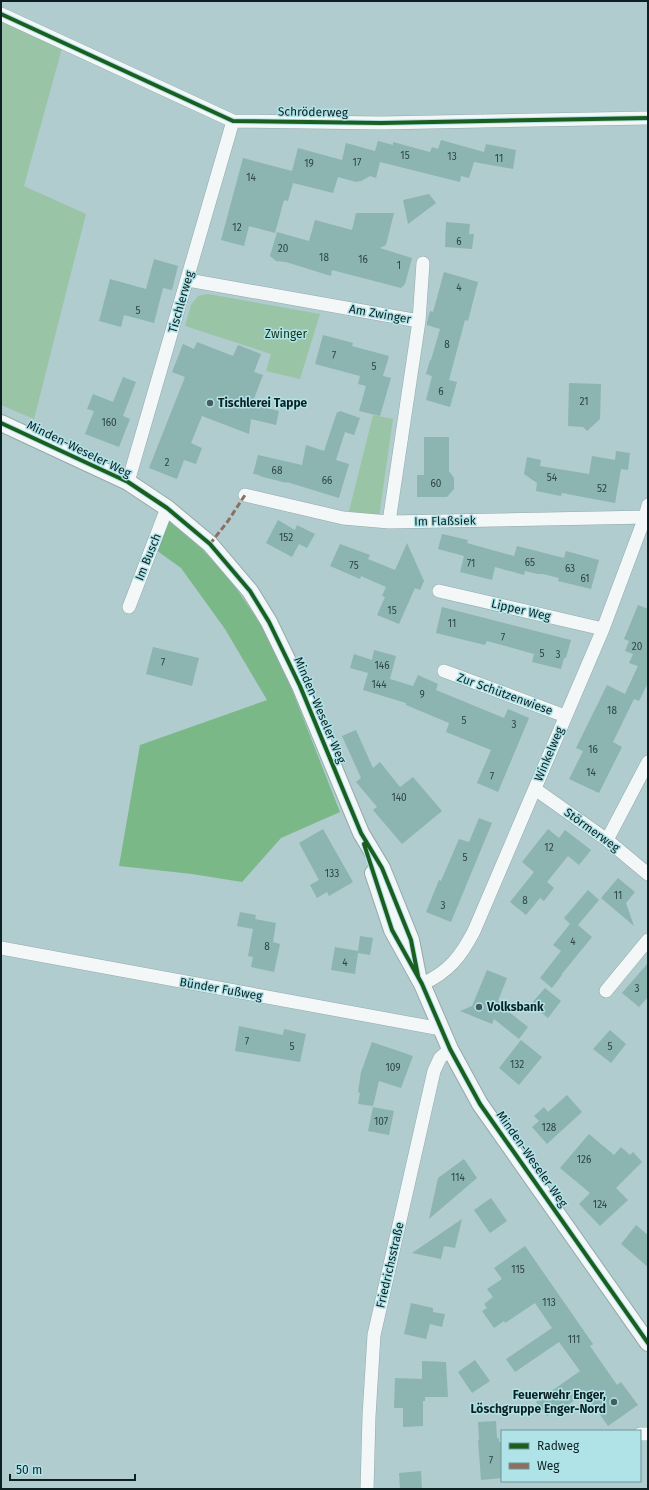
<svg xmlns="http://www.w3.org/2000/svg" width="649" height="1490" font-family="'Fira Sans',sans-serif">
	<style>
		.green { fill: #9ac4a6 }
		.forest { fill: #7bb888 }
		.building { fill: #8cb4b1 }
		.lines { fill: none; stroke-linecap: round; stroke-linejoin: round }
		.minor-casing { stroke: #94aaab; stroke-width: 14 }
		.tertiary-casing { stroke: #94aaab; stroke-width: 18 }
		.minor { stroke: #f3f7f8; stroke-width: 13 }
		.tertiary { stroke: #f3f7f8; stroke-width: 16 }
		.quiet { stroke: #8d6e63; stroke-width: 3; stroke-dasharray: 6 3; stroke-linecap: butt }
		.cycleway-casing { stroke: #b0e3e8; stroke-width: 6 }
		.cycleway { stroke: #1b5e20; stroke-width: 4 }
		.poi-dot { fill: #465d5f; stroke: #b0e3e8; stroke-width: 1.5 }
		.labels { text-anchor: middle; stroke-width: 3; stroke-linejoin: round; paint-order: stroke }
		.number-label { font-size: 10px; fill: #2d4646 }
		.street-label { font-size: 12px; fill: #0d2123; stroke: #b0e3e8 }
		.park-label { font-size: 12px; fill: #123613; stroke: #b0e3e8 }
		.poi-label { font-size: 12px; font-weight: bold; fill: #0d2123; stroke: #b0e3e8; text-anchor: start }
	</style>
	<rect width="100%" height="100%" fill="#b0ccce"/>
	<path class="green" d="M1,18L62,48L24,186L86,214L34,419L1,405Z
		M208,294L320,314L300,379L266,371L271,354L185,326L191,305L198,296Z
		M373,415L393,419L379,517L349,511Z"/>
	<path class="forest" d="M169,521L202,549L232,582L263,628L292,690L340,812L281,838L242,882L192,874L119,866L140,745L267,700L225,629L181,568L156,550Z"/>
	<path class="building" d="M441,140L484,152L486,144L516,150L513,169L474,162L469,178L461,176L460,182L380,162L376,178L370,176L361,181L356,182L338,177L333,193L293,183L288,201L284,200L275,233L249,226L244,246L221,240L243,158L292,171L298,148L342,160L346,143L375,151L378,141L393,145V142L430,152L432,147L438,149Z
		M429,194L436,203L408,224L403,200Z
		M356,213H394L386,245L380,248L412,258L405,284L401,288L332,270L331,276L286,262L276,261L270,256L277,232L309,241L315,220L352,230Z
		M446,222L470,224L469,234H474L472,249L445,247Z
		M154,259L178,266L172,290L163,288L154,323L124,315L121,327L99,321L110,279L146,289Z
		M444,272L478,282L468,321L465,320L449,380L457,382L450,407L426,400L432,376L426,374L430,360H431L440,329L427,325V322L430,311L433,312Z
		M323,335L353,343L352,346L389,356L383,376L391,378L380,416L359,411L366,386L358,384L360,376L315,364Z
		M197,342L233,356L238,345L261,354L254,372L263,375L252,404L279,411L276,425L251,419L249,434L202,416L191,443L202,448L196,464L184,460L177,479L149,468L185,377L172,372L183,344L194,349Z
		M123,377L136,382L123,416L130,419L119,447L85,434L94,411L87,409L93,394L113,402Z
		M569,383L601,384L600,419L587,431L583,427L568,426Z
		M340,411L360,418L354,435L345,432L336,460L349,464L339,498L287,482V483L259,476L260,475L253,474L258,455L302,465L306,445L324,451L337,412H339Z
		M424,437H449V471L454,478V489L447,497H417V475H424Z
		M616,451L630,453L628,470L621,469L615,503L562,493L561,496L536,491L537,483L524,474L527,457L541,460L540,466L589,474L592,456L615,460Z
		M278,520L295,530L297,525L315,534L307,548L299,544L292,557L266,543Z
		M442,534L468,540L467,543L514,556L517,546L564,558L566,551L599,560L591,589L558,581L559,578L543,574H538L525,571L524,575L495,567L492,580L460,572L464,556L438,549Z
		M407,543L424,581L420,590L415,588L399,624L377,615L385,597L382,596L386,587L361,576L360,579L330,566L340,544L370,555L368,559L395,570Z
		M638,605L648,609V683L639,701L634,699L613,742L622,747L599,793L569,779L583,751L576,748L607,685L625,694L638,666L629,663L633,654L625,651L629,641L624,639Z
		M442,607L571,640L566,658H564L561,669L532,662L534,654L487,641L485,645L436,633Z
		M153,647L199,658L192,686L146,674Z
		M374,650L396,656L390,679L413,686L418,675L438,684L436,690L504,718L508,709L529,718L498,792L477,783L491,750L446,732L449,723L406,705V703L363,690L368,673L350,668L354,654L372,660Z
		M356,730L373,768L380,762L400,787L413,777L442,811L402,844L373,810L377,807L356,782L361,778L342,736Z
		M479,818L492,823L451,922L426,912L439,880L441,881L459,839L469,842Z
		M323,829L353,882L329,896L327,892L317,898L310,885L319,880L299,843Z
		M548,829L559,838L565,830L591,850L579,865L568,856L547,882L554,888L544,901L540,898L526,915L510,902L534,872L522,862Z
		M618,878L635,892L626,903L634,926L601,898Z
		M588,890L599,900L578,925L592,937L561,975H562L552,988L540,978L561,951L553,945L570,924L564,918Z
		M240,912L256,915L255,919L276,923L273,942L280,944L274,972L251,967L253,957L248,956L253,929L237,926Z
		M360,936L373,938L370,955L358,953L355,974L331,970L335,947L358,951Z
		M648,963V997L639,1007L622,993Z
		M487,970L507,978L498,1001L501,1002L500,1005L528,1027L519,1039L494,1019L492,1024L460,1011L472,1006Z
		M545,988L561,1001L548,1018L531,1004Z
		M239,1026L283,1035L284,1029L306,1034L300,1062L235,1051Z
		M610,1030L626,1044L611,1063L593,1049Z
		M521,1040L542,1057L519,1085L499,1068Z
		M372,1042L413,1056L401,1088L379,1081L373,1106L358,1104L360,1093L358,1092L361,1072Z
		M567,1095L582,1112L547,1144L532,1127L539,1121L534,1116L544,1107L548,1112Z
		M373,1107L394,1111L389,1135L368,1131Z
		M589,1134L614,1155L621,1147L630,1155L633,1152L642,1162L616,1188L628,1200L600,1226L579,1204L590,1193L560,1168Z
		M464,1159L477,1178L429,1219L438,1178Z
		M491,1198L507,1221L490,1233L474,1210Z
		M462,1219L455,1248L444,1246L441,1259L412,1253Z
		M636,1225L648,1235V1267L621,1244Z
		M525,1246L593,1344L590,1346L617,1385L621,1382L638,1405L608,1426L585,1393L555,1414L553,1412L547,1416L536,1402L580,1371L559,1342L515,1372L506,1359L552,1328L535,1303L505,1323L504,1321L494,1328L482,1311L487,1308L484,1304L493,1297L487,1289L502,1279L494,1268Z
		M411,1303L433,1308V1312L445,1314L442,1327L430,1324L426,1339L404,1334Z
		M475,1360L490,1381L472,1393L458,1372Z
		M422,1361L446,1362L448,1397H425V1401H423V1426L403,1427V1408H394L395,1378L422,1379Z
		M496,1421L497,1438H499V1442H502V1478L481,1480L478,1440H479L478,1422Z
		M421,1471L422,1489H400L399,1473Z"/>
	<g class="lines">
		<defs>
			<path id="minor" d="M1,14L233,121L381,123L648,118
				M188,280L419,321L389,522
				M419,321L423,263
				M128,482L233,121
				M245,495L343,518L389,522L648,517
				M439,591L603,629
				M129,607L167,508
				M444,671L565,716
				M535,789L607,840L648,874
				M607,840L648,762
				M1,948L441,1029
				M422,984C449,972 461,956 474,931L603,629L645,517L648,505
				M606,991L648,940
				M640,1434H648
				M367,1489L369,1416L374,1335L434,1071L440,1058L450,1049"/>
			<path id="tertiary" d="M1,423L128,482L167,508L210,544L250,591L269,622L300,686L361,833L382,868L411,940L418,976
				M373,873L392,930L422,984L450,1049L480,1104L648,1343"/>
		</defs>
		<use href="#minor" class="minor-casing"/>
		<use href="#tertiary" class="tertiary-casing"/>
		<use href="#minor" class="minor"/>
		<use href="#tertiary" class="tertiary"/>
		<path class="quiet" d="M210,544L228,521L245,495"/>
		<defs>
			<path id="cycleway" d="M1,14L233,121L381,123L648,118
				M1,423L128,482L167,508L210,544L250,591L269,622L300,686L361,833L382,868L411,940L418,976
				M364,844L392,930L422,984L450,1049L480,1104L648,1343"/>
		</defs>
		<use href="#cycleway" class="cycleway-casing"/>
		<use href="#cycleway" class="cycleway"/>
	</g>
	<g class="poi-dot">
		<circle cx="210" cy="403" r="4"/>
		<circle cx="479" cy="1007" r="4"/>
		<circle cx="614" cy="1402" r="4"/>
	</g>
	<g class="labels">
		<g class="number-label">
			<text x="405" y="159">15</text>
			<text x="452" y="160">13</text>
			<text x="499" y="162">11</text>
			<text x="357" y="166">17</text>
			<text x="309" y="167">19</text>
			<text x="251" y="181">14</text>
			<text x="237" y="231">12</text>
			<text x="459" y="245">6</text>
			<text x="283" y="252">20</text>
			<text x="324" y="261">18</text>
			<text x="363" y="263">16</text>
			<text x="399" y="269">1</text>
			<text x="459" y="291">4</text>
			<text x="138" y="314">5</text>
			<text x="447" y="348">8</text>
			<text x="334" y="359">7</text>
			<text x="374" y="370">5</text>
			<text x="441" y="395">6</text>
			<text x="584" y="405">21</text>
			<text x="109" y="426">160</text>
			<text x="167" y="466">2</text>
			<text x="277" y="474">68</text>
			<text x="552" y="481">54</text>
			<text x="327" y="484">66</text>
			<text x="436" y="487">60</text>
			<text x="602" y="492">52</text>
			<text x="286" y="541">152</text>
			<text x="530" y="566">65</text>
			<text x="471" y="567">71</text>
			<text x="354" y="569">75</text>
			<text x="570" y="572">63</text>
			<text x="585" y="582">61</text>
			<text x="392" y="614">15</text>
			<text x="452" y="627">11</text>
			<text x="503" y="641">7</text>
			<text x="637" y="650">20</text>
			<text x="542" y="657">5</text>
			<text x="558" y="658">3</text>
			<text x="163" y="666">7</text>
			<text x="382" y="669">146</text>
			<text x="379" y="688">144</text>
			<text x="422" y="698">9</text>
			<text x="612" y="714">18</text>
			<text x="464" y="724">5</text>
			<text x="514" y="728">3</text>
			<text x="593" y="753">16</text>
			<text x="591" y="776">14</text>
			<text x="492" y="780">7</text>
			<text x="399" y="801">140</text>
			<text x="549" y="851">12</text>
			<text x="465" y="861">5</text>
			<text x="332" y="877">133</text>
			<text x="618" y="899">11</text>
			<text x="525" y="904">8</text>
			<text x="443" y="909">3</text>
			<text x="573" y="945">4</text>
			<text x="267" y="950">8</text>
			<text x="345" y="966">4</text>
			<text x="637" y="992">3</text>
			<text x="247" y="1045">7</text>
			<text x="292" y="1050">5</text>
			<text x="610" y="1050">5</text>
			<text x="517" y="1068">132</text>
			<text x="393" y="1071">109</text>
			<text x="381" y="1125">107</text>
			<text x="549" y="1131">128</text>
			<text x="584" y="1163">126</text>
			<text x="458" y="1181">114</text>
			<text x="600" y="1208">124</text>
			<text x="518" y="1273">115</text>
			<text x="549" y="1306">113</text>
			<text x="574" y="1343">111</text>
			<text x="491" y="1464">7</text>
		</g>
		<g class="street-label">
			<text transform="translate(313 112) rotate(1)" y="4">Schröderweg</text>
			<text transform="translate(181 302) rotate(-74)" y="4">Tischlerweg</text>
			<text transform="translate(380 314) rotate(10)" y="4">Am Zwinger</text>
			<text transform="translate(79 449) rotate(26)" y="4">Minden-Weseler Weg</text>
			<text transform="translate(445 521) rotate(-1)" y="4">Im Flaßsiek</text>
			<text transform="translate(148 557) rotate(-68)" y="4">Im Busch</text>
			<text transform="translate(521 610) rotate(13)" y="4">Lipper Weg</text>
			<text transform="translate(505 694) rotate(20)" y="4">Zur Schützenwiese</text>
			<text transform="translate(320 710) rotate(67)" y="4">Minden-Weseler Weg</text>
			<text transform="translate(549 754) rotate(-67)" y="4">Winkelweg</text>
			<text transform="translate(592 830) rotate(36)" y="4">Störmerweg</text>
			<text transform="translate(221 989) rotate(10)" y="4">Bünder Fußweg</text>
			<text transform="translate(532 1159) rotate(55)" y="4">Minden-Weseler Weg</text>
			<text transform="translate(390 1265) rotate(-77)" y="4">Friedrichsstraße</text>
		</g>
		<g class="park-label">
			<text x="286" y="338">Zwinger</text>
		</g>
		<g class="poi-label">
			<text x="218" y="407">Tischlerei Tappe</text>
			<text x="487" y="1011">Volksbank</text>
			<text x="606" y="1399" text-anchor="end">Feuerwehr Enger,<tspan x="606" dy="14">Löschgruppe Enger-Nord</tspan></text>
		</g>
	</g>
	<rect width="649" height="1490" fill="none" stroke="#0d2123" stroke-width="4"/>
	<rect x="501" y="1430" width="140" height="52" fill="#b0e3e8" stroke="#6f9599"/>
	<rect x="509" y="1443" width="20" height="6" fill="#1b5e20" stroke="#6f9599"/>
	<text x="537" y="1450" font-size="12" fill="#0d2123">Radweg</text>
	<rect x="509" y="1463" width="20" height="6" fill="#8d6e63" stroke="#6f9599"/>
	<text x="537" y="1470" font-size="12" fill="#0d2123">Weg</text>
	<path d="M10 1474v6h125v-6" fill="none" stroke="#0d2123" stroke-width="2"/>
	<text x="16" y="1474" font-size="12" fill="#0d2123" stroke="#b0e3e8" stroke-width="3" paint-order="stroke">50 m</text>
</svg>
